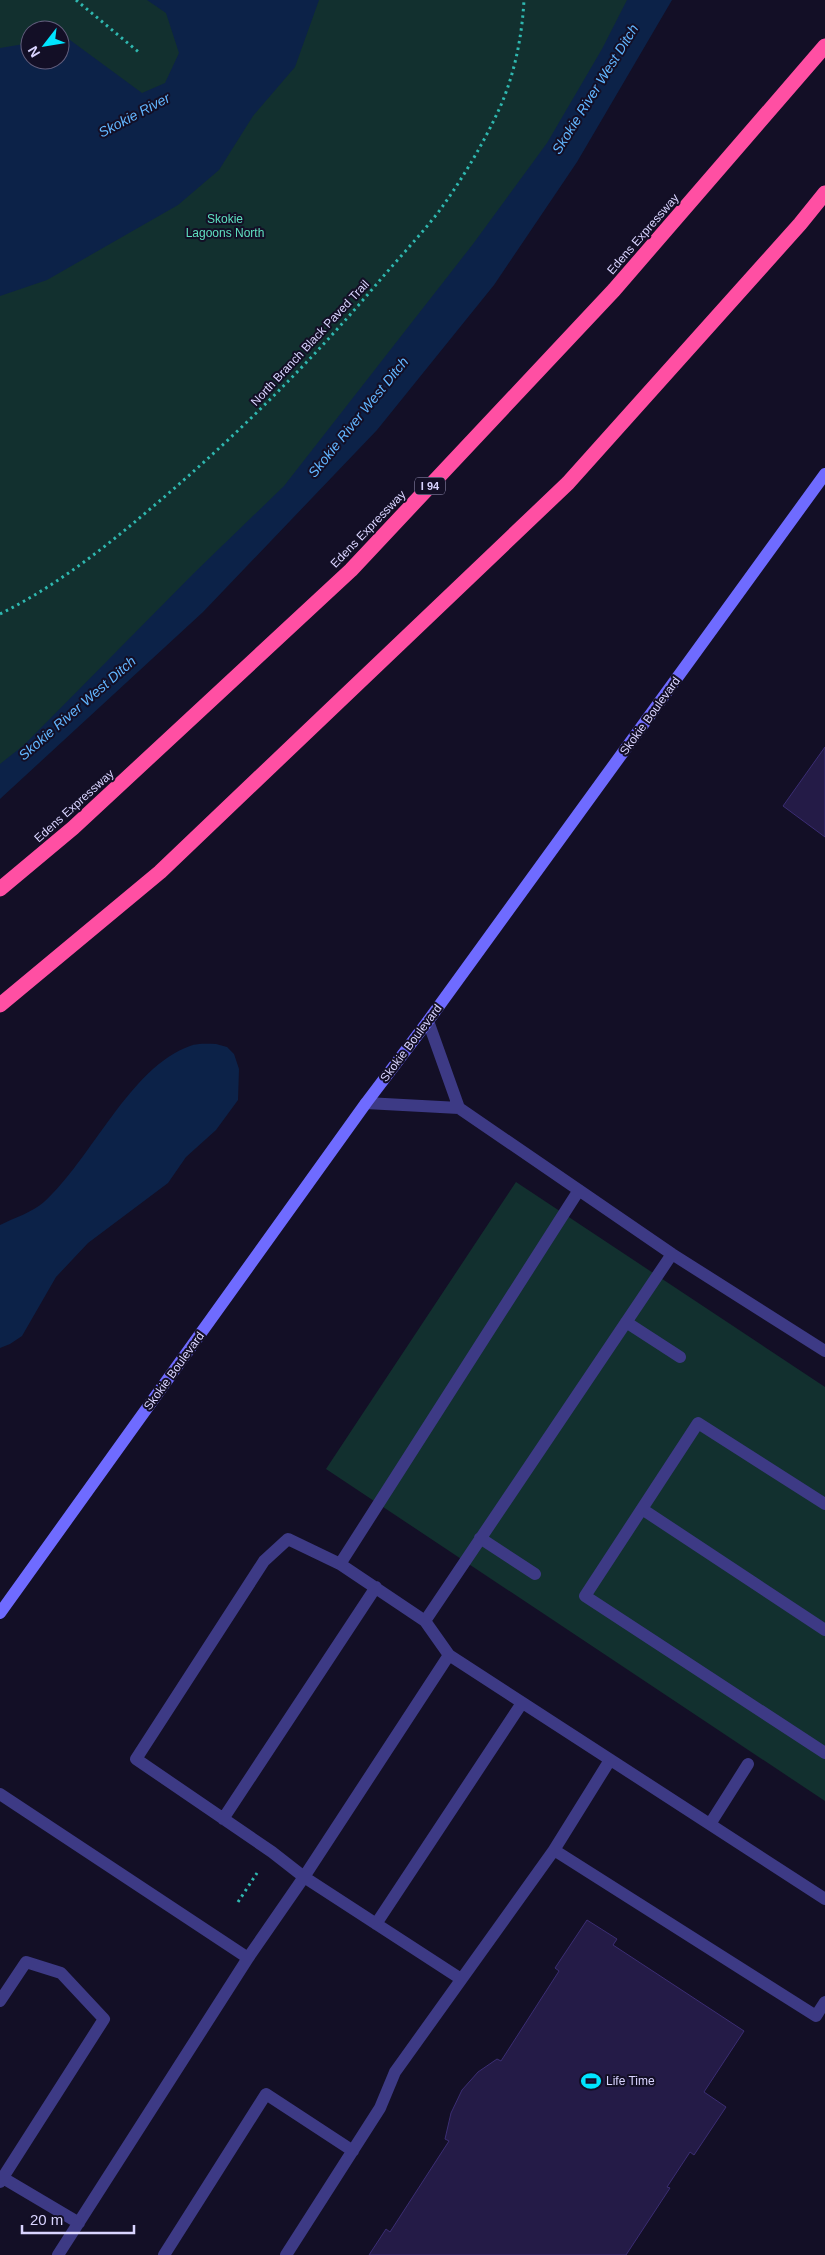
<svg xmlns="http://www.w3.org/2000/svg" width="825" height="2255" font-family="Arial,sans-serif">
	<style>
		.green { fill: #12302f; fill-rule: evenodd }
		.water { fill: #0c2248 }
		.building { fill: #241b47; stroke: #3b2d73 }
		.lines { fill: none; stroke-linecap: round; stroke-linejoin: round }
		.path { stroke: #2fb8b0; stroke-width: 3; stroke-dasharray: 2.5 4; stroke-linecap: butt }
		.lane { stroke: #3d3a85; stroke-width: 12 }
		.secondary { stroke: #6f6bff; stroke-width: 12 }
		.highway { stroke: #ff4fa3; stroke-width: 15 }
		.labels { text-anchor: middle; stroke-width: 4; stroke-linejoin: round; paint-order: stroke }
		.shield { fill: #130f26; stroke: #9e99be; stroke-width: 1 }
		.shield-label { font-size: 11px; font-weight: bold; fill: #d9d4ff }
		.park-label { font-size: 12px; fill: #5fe0c0; stroke: #130f26 }
		.street-label { font-size: 12px; fill: #d9d4ff; stroke: #130f26 }
		.poi-label { font-size: 12px; fill: #d9d4ff; stroke: #130f26; text-anchor: start }
		.water-label { font-size: 14px; font-style: italic; fill: #62b6ff; stroke: #130f26 }
	</style>
	<rect width="100%" height="100%" fill="#130f26"/>
	<path class="green" d="M0,0H647L640,17L292,499L0,776ZM30,30H60V60H30Z
		M516,1182L825,1387V1801L326,1469Z"/>
	<path class="water" d="M147,0H319L295,67L253,116L219,170L178,205L47,280L0,296V48L30,43V60H60V41L70,40L142,93L165,83L179,53L166,13Z
		M627,0H672L577,162L494,285L377,430L203,612L0,799V764L24,745L194,573L284,486L473,244L547,143L602,49Z
		M216,1044L227,1047L234,1054L239,1069L238,1100L216,1130L186,1157L168,1183L88,1243L56,1277L22,1336L10,1344L0,1348V1225C14,1218 33,1212 44,1202C91,1160 130,1067 190,1046C198,1043 208,1044 216,1044Z"/>
	<path class="building" d="M825,747V837L783,806Z
		M587,1920L617,1939L613,1945L744,2031L704,2092L726,2107L694,2155L690,2152L667,2187L670,2188L626,2255H369L386,2229L390,2232L449,2141L445,2139L451,2113L462,2090L478,2072L497,2059L501,2061L559,1971L555,1968Z"/>
	<g class="lines">
		<path class="path" d="M76,0L141,54
			M0,614C58,585 107,546 156,504C235,437 308,365 375,286C396,261 420,236 440,210C463,178 485,141 501,105C515,72 522,36 524,0
			M238,1902L257,1873"/>
		<path class="lane" d="M428,1021L459,1108
			M366,1103L459,1108L672,1254L825,1351
			M626,1322L680,1357
			M825,1504L698,1423L585,1596L825,1753
			M642,1509L825,1630
			M480,1538L535,1574
			M340,1564L579,1190
			M425,1621L672,1254
			M449,1655L425,1621L340,1564L288,1539L264,1561L136,1759L272,1852L304,1877L461,1979
			M0,1794L248,1958
			M223,1819L376,1587
			M710,1824L748,1764
			M554,1850L610,1760
			M376,1924L522,1703
			M0,2001L26,1962L61,1973L104,2019L0,2182
			M3,2178L79,2223
			M58,2255L248,1958L304,1877L449,1655L825,1899
			M164,2255L266,2094L353,2151
			M286,2255L380,2108L395,2072L554,1850L816,2016L825,2002"/>
		<path class="secondary" d="M0,1613L366,1103L428,1021L825,474"/>
		<path class="highway" d="M0,889L73,828L351,570L614,290L825,46
			M0,1005L160,872L568,483L800,224L825,193"/>
	</g>
	<defs>
		<symbol id="stadium-bare" viewBox="-9 -9 18 18"><path d="M0-5a6.5 5 0 1 0 0 10a6.5 5 0 1 0 0-10ZM-3.5-1.8h7v3.6h-7Z" fill="#00e5ff" stroke="#130f26" stroke-width="2.5" paint-order="stroke"/></symbol>
	</defs>
	<g fill-rule="evenodd">
		<use href="#stadium-bare" x="577" y="2067" width="28" height="28"/>
	</g>
	<g class="labels">
		<rect class="shield" x="415" y="477.5" width="30" height="17" rx="4"/>
		<g class="shield-label">
			<text x="430" y="490">I 94</text>
		</g>
		<g class="park-label">
			<text x="225" y="223">Skokie<tspan x="225" dy="14">Lagoons North</tspan></text>
		</g>
		<g class="street-label">
			<text transform="translate(643 234) rotate(-49)" y="4">Edens Expressway</text>
			<text transform="translate(310 343) rotate(-47)" y="4">North Branch Black Paved Trail</text>
			<text transform="translate(368 529) rotate(-46)" y="4">Edens Expressway</text>
			<text transform="translate(650 716) rotate(-54)" y="4">Skokie Boulevard</text>
			<text transform="translate(74 806) rotate(-42)" y="4">Edens Expressway</text>
			<text transform="translate(411 1043) rotate(-53)" y="4">Skokie Boulevard</text>
			<text transform="translate(174 1371) rotate(-54)" y="4">Skokie Boulevard</text>
		</g>
		<g class="poi-label">
			<text x="606" y="2085">Life Time</text>
		</g>
		<g class="water-label">
			<text transform="translate(595 89) rotate(-58)" y="5">Skokie River West Ditch</text>
			<text transform="translate(134 115) rotate(-28)" y="5">Skokie River</text>
			<text transform="translate(358 417) rotate(-51)" y="5">Skokie River West Ditch</text>
			<text transform="translate(77 708) rotate(-41)" y="5">Skokie River West Ditch</text>
		</g>
	</g>
	<g transform="translate(45 45) rotate(239)"><circle r="24" fill="#130f26" stroke="#625e7d"/>
	<path d="M0-4L9 19L0 12L-9 19Z" fill="#00e5ff"/>
	<text y="-8" font-size="14" font-weight="bold" text-anchor="middle" fill="#d9d4ff">N</text>
	</g>
	<path d="M22 2225v8h112v-8" fill="none" stroke="#d9d4ff" stroke-width="2.5"/>
	<text x="30" y="2225" font-size="15" fill="#d9d4ff" stroke="#130f26" stroke-width="4" paint-order="stroke">20 m</text>
</svg>
